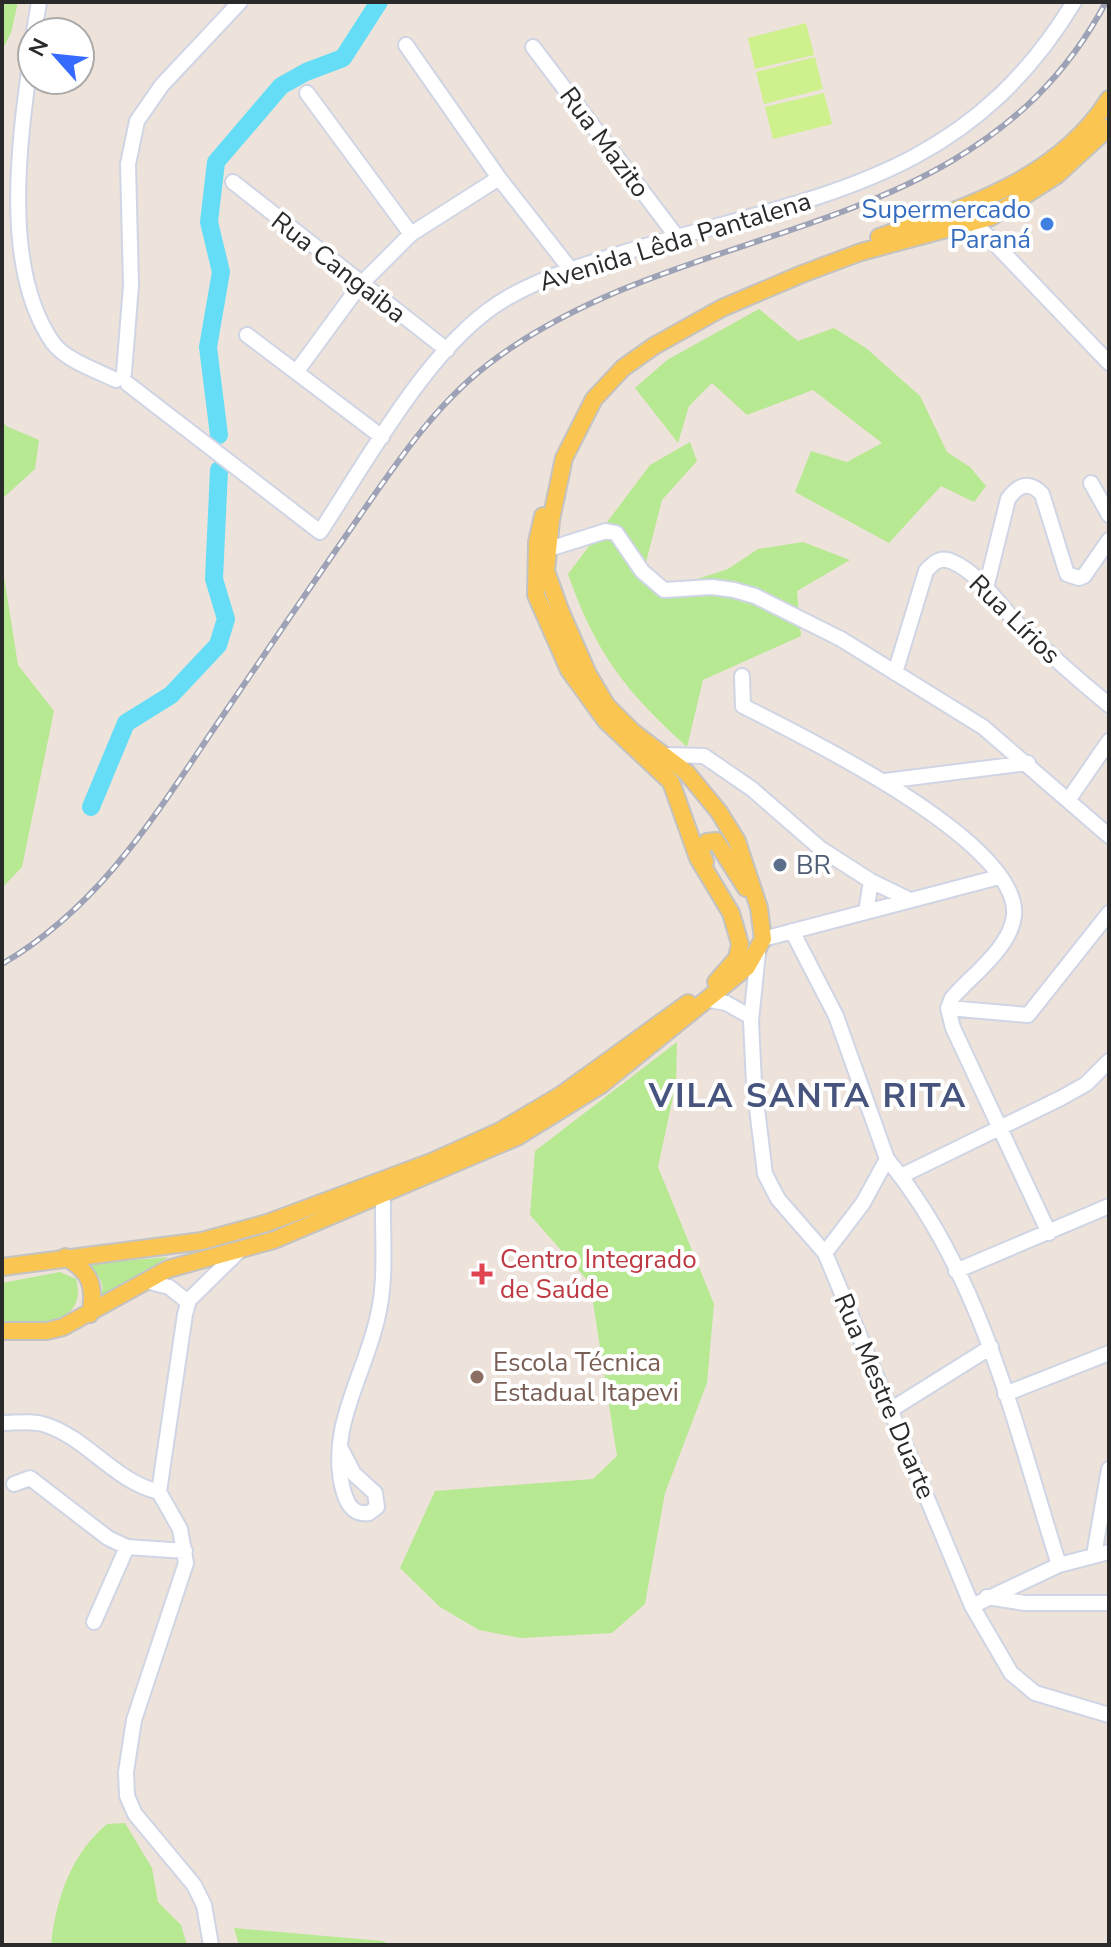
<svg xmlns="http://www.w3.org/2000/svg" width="1111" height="1947" font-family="'Nunito Sans',sans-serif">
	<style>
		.green { fill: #b7e892 }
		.pitch { fill: #cef08d }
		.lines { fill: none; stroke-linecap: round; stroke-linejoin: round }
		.river { stroke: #65ddf7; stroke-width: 18 }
		.minor-casing { stroke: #cfd5e4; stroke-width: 18 }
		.major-casing { stroke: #c3c3c3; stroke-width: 20 }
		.minor { stroke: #fff; stroke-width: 14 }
		.major { stroke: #fbc551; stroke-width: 16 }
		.rail-casing { stroke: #9da2b6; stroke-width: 6 }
		.rail { stroke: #fff; stroke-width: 3; stroke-dasharray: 9; stroke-linecap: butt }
		.shop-dot { fill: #3f7fe0; stroke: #fff; stroke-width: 3 }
		.service-dot { fill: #5c6f8a; stroke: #fff; stroke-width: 3 }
		.health-dot { fill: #e0444e; stroke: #fff; stroke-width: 3 }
		.education-dot { fill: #8d6e63; stroke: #fff; stroke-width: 3 }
		.labels { text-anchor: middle; stroke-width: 8; stroke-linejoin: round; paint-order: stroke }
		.street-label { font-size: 26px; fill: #2a2a2a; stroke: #fff }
		.shop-label { font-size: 26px; fill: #366cbe; stroke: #fff; text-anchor: end }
		.service-label { font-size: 26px; fill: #4e5e75; stroke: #fff; text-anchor: start }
		.health-label { font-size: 26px; fill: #be3a42; stroke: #fff; text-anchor: start }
		.education-label { font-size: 26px; fill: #785e54; stroke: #fff; text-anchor: start }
		.district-label { font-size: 34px; font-weight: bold; letter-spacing: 2px; fill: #47557e; stroke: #fff }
	</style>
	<rect width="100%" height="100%" fill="#ede3da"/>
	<path class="green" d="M2,2H18L11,33L2,50Z
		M759,309L798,341L834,328L866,348L920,396L947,452L970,467L986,486L974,502L941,486L889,543L795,492L811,451L847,462L882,443L813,390L747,415L712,383L689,406L678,443L635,388L667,360Z
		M2,420L6,426L39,440L35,469L2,499Z
		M690,442L697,461L662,500L644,570L673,587L728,569L758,549L803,542L850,560L797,591L801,636L703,680L687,747C626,692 595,652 568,574L650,465Z
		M2,564L18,665L54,711L22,867L2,888Z
		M677,1042L676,1083L658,1167L714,1304L707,1383L665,1493L645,1604L612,1633L521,1638L479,1630L440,1607L400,1568L435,1491L593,1479L617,1456L590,1283L530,1215L535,1151Z
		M168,1257L100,1299C107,1283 98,1275 88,1264Z
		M60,1272L76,1279C89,1326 33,1326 2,1321V1283Z
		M125,1823L152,1868L158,1902L181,1925L187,1945H51C56,1899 71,1854 107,1824Z
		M234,1928L382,1941L392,1945H239Z"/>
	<path class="pitch" d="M806,23L814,55L755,69L748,38Z
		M815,57L823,89L764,104L756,72Z
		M824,93L832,124L773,139L765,107Z"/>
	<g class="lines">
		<path class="river" d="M219,435L208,347L221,272L209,222L216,162L281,86L306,72L343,58L379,2
			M91,807L126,723L171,695L218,645L226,619L214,579L219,470"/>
		<defs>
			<path id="minor" d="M34,32L39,2
				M406,45L499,178L571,270
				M533,47L677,237
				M32,49C20,136 0,267 53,343C67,361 96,370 116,380
				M307,93L411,234
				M233,182L447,350
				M975,223L1109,363
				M247,335L382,437
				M297,371L360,285L411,234L499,178
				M124,373L131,285L128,164L137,121L162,85L240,2
				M128,384L320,532C367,461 432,340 507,298C548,274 597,261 642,247C823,194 967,178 1074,2
				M1091,483L1109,515
				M549,549L606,531L616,533L642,571L664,590L712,587L734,590L755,596L841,639L983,727L1109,836
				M986,588L1008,499C1018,485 1029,480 1042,494L1067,574L1079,578L1084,576L1109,540
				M895,673L926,571C934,562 941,556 953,562C978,573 997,602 1016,622C1046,651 1077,679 1109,705
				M742,676L743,706C800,735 1022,842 1014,916C1010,948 972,975 952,998L948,1008L953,1028L1049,1233
				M665,755L704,756L752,789L821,849L871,881L910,900
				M885,781L1028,763
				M1069,799L1109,741
				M866,912L871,881
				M792,931L836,1016L887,1159C982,1273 1015,1427 1059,1565
				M763,939L999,877
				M758,953L751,1021L754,1084L765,1174L778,1199L825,1253L972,1606L1011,1673L1035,1693L1109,1715
				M710,1000L726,1003L751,1017
				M948,1008L1028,1015L1109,913
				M901,1176L1061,1098L1086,1084L1109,1061
				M825,1253L863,1203L887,1159
				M956,1271L1109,1206
				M146,1281L169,1287L188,1302
				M1005,1394L1109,1353
				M892,1409L991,1347
				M2,1423C16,1423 32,1420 46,1425C88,1439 114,1481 159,1492
				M341,1449L354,1474L375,1493L377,1507L369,1513C354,1515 348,1506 344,1493C325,1430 366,1374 378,1315C387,1278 382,1232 383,1193
				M14,1484L30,1478L108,1538L127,1547L185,1551
				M1094,1555L1109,1469
				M987,1597L1025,1603H1109
				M972,1606L1059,1565L1109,1552
				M94,1622L127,1547
				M211,1945L204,1905L194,1885L135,1814L127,1796L126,1772L134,1720L186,1563L180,1529L159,1492L185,1314L189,1300L239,1251"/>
			<path id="major" d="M879,237C963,209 1059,179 1109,99
				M543,516L537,542L536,595L569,670L606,721L671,782L698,858L731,913L740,944L737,958L716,982
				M705,862L700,850L707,842L716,841L746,888
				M65,1257C90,1271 96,1286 90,1314
				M2,1267L202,1241L267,1223L431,1162L500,1131L561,1095L688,1003
				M2,1331H47L63,1327L168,1269L274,1240L517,1137L601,1085L747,967L763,939L759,908L737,841L719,812L687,773L633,732L607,706L588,674L560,610L546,571L551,520L564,458L594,399L623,368L654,346L722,308L802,274L861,252L991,217L1057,175L1109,127"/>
		</defs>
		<use href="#minor" class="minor-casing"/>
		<use href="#major" class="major-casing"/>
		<use href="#minor" class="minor"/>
		<use href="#major" class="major"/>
		<defs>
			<path id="rail" d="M2,964C98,908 153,819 213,730C262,658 310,587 359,517C399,459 440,398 498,357C696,214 977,245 1106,2"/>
		</defs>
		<use href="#rail" class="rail-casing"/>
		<use href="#rail" class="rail"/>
	</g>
	<circle class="shop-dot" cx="1047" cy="224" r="8"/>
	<circle class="service-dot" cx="780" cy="865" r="8"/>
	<path class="health-dot" d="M478 1262h8v8h8v8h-8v8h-8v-8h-8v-8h8z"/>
	<circle class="education-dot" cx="477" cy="1377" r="8"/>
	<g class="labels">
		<g class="street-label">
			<text transform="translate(605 142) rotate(53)" y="9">Rua Mazito</text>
			<text transform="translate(675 241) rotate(-17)" y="9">Avenida Lêda Pantalena</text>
			<text transform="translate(339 267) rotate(38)" y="9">Rua Cangaiba</text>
			<text transform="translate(1015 619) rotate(44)" y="9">Rua Lírios</text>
			<text transform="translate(885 1396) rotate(67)" y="9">Rua Mestre Duarte</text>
		</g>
		<g class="shop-label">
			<text x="1031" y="218">Supermercado<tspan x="1031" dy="30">Paraná</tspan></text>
		</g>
		<g class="service-label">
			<text x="796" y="874">BR</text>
		</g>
		<g class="health-label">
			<text x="500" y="1268">Centro Integrado<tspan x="500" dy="30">de Saúde</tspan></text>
		</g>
		<g class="education-label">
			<text x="493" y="1371">Escola Técnica<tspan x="493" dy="30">Estadual Itapevi</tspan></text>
		</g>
		<g class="district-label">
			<text x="808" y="1107">VILA SANTA RITA</text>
		</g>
	</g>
	<rect width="1111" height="1947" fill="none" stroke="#2a2a2a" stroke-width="8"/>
	<g transform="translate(56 56) rotate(297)"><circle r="38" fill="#ffffff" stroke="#aaaaaa" stroke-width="2"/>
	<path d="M0-6L14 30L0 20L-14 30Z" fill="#356cff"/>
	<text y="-12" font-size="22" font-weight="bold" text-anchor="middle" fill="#2a2a2a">N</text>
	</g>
</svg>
